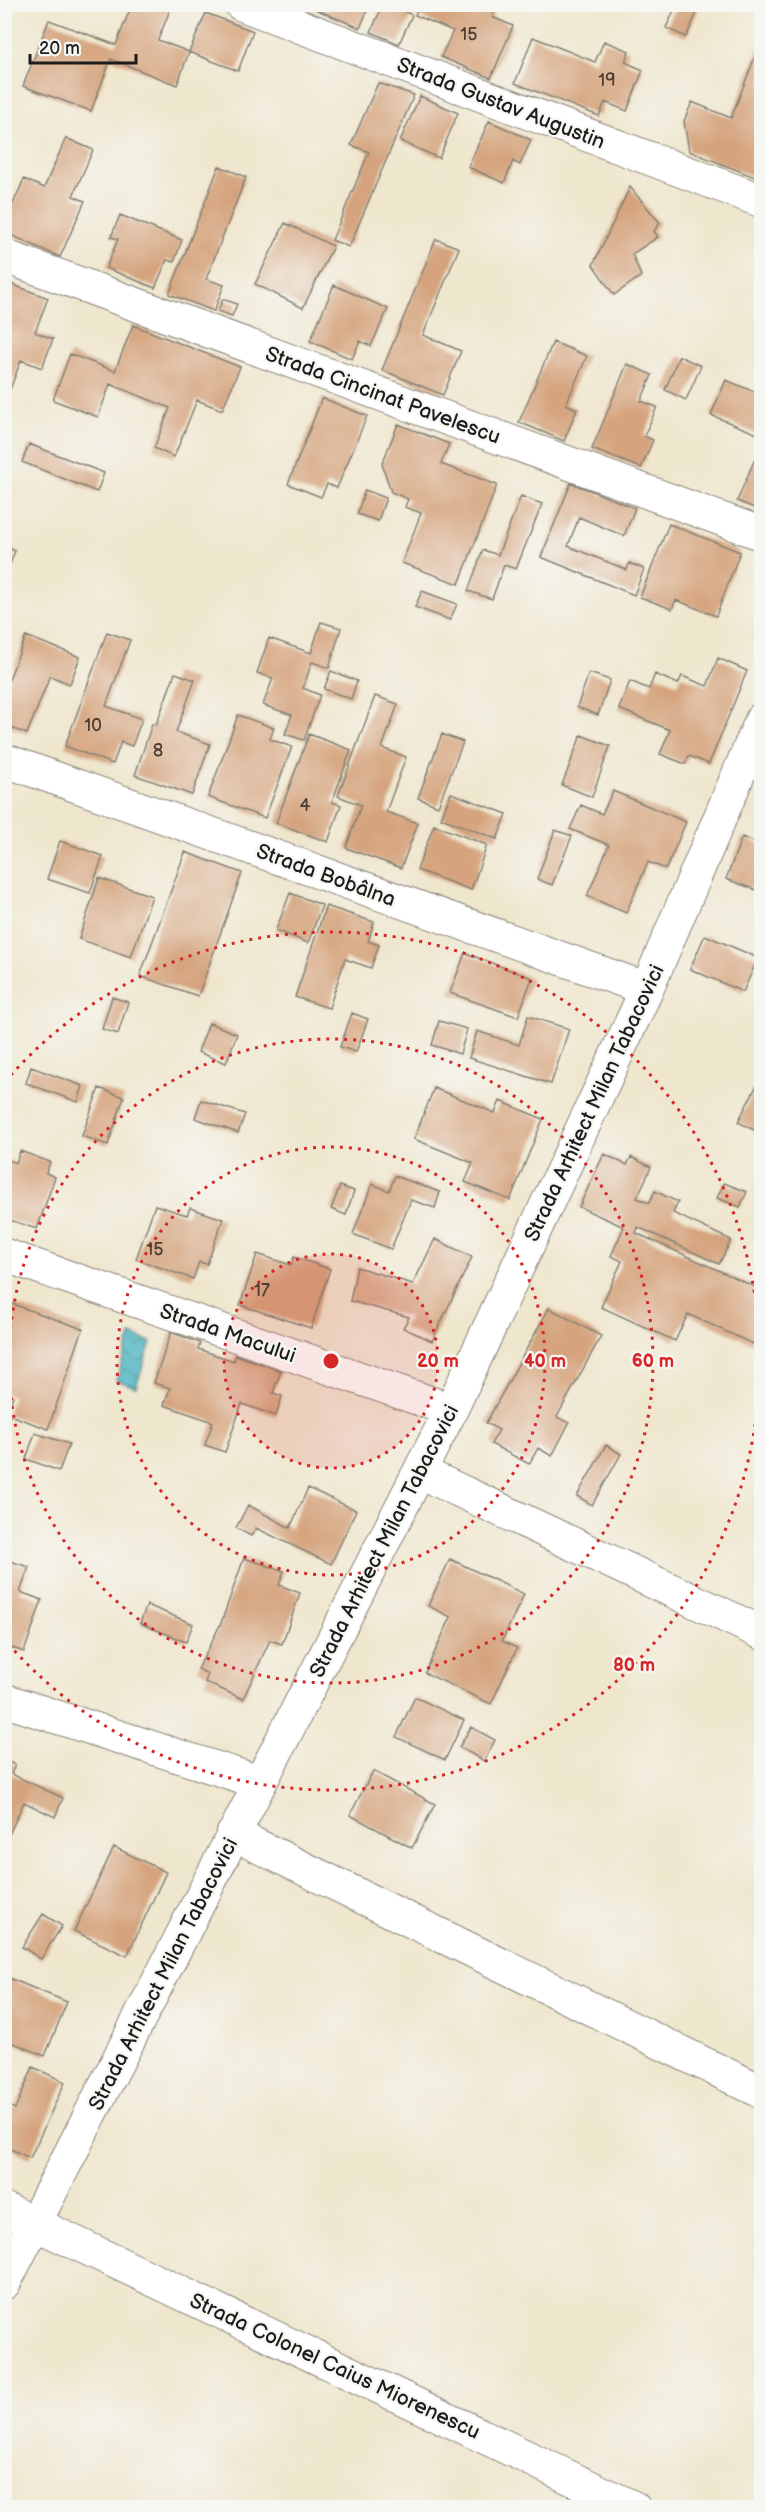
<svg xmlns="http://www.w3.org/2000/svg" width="766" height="2512" font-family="'Balsamiq Sans',sans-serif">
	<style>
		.water { fill: url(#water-waves); stroke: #30666e; stroke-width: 1.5 }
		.building { fill: #d5a47e }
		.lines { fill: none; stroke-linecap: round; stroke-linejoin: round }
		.minor-casing { stroke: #868175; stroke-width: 35 }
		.minor { stroke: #fff; stroke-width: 33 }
		.ring { fill: none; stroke: #d62828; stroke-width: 3; stroke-dasharray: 3 6 }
		.labels { text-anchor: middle; stroke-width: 4.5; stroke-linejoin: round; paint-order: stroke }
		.number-label { font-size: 18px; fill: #4a3e34 }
		.street-label { font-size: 21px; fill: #1c1c1c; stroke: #f6f6f2 }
		.centre { fill: #d62828; stroke: #f6f6f2; stroke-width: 3 }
		.ring-label { font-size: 18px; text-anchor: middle; font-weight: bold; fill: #d62828; stroke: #f6f6f2; stroke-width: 4.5; stroke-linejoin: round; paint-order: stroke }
	</style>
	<defs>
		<pattern id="water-waves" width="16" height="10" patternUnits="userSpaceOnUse" patternTransform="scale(1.5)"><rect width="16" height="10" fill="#43b1bf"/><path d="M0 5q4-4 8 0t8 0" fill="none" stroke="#378f9a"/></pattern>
	</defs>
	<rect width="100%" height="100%" fill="#f6f6f2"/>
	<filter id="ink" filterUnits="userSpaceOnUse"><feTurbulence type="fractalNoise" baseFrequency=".0167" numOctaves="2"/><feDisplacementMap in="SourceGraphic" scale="12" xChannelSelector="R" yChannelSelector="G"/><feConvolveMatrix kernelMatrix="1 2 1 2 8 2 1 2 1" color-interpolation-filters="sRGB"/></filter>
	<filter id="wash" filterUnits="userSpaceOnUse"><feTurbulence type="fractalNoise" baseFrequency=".008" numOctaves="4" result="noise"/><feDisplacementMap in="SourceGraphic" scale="24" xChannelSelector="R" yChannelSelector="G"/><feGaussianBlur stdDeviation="1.35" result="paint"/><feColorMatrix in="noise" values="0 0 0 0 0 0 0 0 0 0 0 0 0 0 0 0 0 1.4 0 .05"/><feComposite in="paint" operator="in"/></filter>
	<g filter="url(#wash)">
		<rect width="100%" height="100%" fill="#efe6ce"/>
		<path class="water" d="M131,1335L151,1342L136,1387L116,1380Z"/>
		<g id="blocks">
			<path class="building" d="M132,4L172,5L158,40L189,52L177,85L111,59L91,111L23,86L49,20L116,45Z
				M303,4H370L360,28Z
				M383,4H389L412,15L399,44L371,32Z
				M420,4H498L492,17L513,26L491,78L441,57L453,31L415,15Z
				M677,4H682L698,11L686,37L666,28Z
				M206,13L253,31L238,71L189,52Z
				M533,37L595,62L604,41L629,51L625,62L643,70L627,111L605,102L599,116L515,83Z
				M762,39V116L757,128L762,130V180L689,151L684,121L692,102L731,118Z
				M378,83L414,95L349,247L332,240L369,152L351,145Z
				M420,96L458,113L439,158L400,141Z
				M489,121L531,140L520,165L513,161L504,183L468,167Z
				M66,138L93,150L73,196L85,201L60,257L4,232V200L13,204L24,179L44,188Z
				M219,166L246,177L206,279L224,285L214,311L169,294Z
				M630,187L660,223L654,231L658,237L632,254L641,276L614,295L593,265Z
				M120,215L182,240L174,262L167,260L155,288L106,268L118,239L111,237Z
				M285,223L333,246L303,308L255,284Z
				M436,239L459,248L423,335L461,351L443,395L382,370Z
				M6,282L48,298L35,332L53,339L42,368L21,360L8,395L4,393V287Z
				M334,285L388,309L371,346L360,341L352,359L310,341Z
				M223,299L237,304L232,316L218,311Z
				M133,325L240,367L222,410L197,400L174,457L154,448L170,408L110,384L98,417L53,400L70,354L115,371Z
				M553,342L587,356L566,404L577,409L564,441L519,422Z
				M679,356L701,366L686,400L665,390Z
				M627,364L652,375L641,401L657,407L644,436L653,440L641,468L592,449Z
				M726,380L762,395V436L711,415Z
				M322,398L367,416L337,488L327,484L321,497L288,484Z
				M398,424L449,444L441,464L497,485L459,584L402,563L421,513L405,507L408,499L391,492L382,464Z
				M29,444L104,473L97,492L22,462Z
				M754,461L762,464V511L737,501Z
				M571,483L635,508L624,536L579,517L568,546L627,570L629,563L644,569L634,595L541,557Z
				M365,490L386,498L378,521L357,514Z
				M521,496L542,504L516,569L504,565L492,599L468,591L483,550L498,555Z
				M669,524L740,552L716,616L676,600L672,609L640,597Z
				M4,546L15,551L5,577H4Z
				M422,591L457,604L450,620L415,607Z
				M321,622L341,628L329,668L312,662L303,688L320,695L304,740L285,734L292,715L263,705L273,678L257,673L269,638L311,653Z
				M107,632L130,640L106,706L142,719L132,746L121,742L113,764L65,746Z
				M26,636L80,657L70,684L50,676L27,734L4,725V692Z
				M718,658L747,671L709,764L689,756L685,764L660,754L670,730L619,709L630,681L649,689L655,674L678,684L682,676L707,686Z
				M331,671L357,681L351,699L324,689Z
				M175,673L195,680L176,732L210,744L192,795L135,775L152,724L156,725Z
				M589,673L610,680L598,715L577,707Z
				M375,696L398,704L382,748L406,757L386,812L418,823L401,868L346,848L361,805L338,796Z
				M238,715L274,728L270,739L292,747L265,818L208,797Z
				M309,734L351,750L332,802L341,805L328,842L276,823Z
				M442,734L463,742L438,806L418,798Z
				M581,735L610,746L592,797L562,785Z
				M613,791L686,822L666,869L648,862L626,913L587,896L609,845L570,829L581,805L602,814Z
				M451,793L507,814L497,839L441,818Z
				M434,825L487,845L471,890L417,870Z
				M555,830L572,836L552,885L537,879Z
				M742,837L762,845V892L726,879Z
				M60,841L103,856L90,893L47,879Z
				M185,852L242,873L198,996L140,976Z
				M99,878L152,896L131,957L79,939Z
				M290,893L322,905L308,943L276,930Z
				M326,906L374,922L368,941L379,945L371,968L345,959L329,1008L295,997Z
				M705,935L758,958L743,992L690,969Z
				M465,953L532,978L518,1017L450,993Z
				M112,997L128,1002L118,1034L102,1029Z
				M352,1013L368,1019L356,1052L340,1047Z
				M528,1016L569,1029L551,1084L469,1058L477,1031L519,1045Z
				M439,1021L467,1029L460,1054L432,1045Z
				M209,1023L237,1034L226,1063L198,1052Z
				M31,1067L83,1086L78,1102L26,1083Z
				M762,1075V1134L738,1122Z
				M99,1088L124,1097L108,1145L82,1136Z
				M434,1088L495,1113L500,1101L543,1119L510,1200L465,1182L473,1163L414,1139Z
				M201,1100L245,1114L238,1133L195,1118Z
				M20,1151L50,1162L46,1173L55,1177L37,1229L4,1218V1158L16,1163Z
				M604,1154L627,1165L631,1157L651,1167L637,1198L649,1203L655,1191L678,1202L673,1213L731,1240L719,1264L638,1227L636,1233L762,1290V1327L753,1344L688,1314L675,1341L601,1307L622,1261L611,1256L624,1227L579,1207Z
				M395,1176L440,1192L435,1208L411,1200L391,1249L353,1234L372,1184L389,1191Z
				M724,1183L747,1192L740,1207L717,1198Z
				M340,1186L354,1191L346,1215L331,1209Z
				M155,1205L187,1215L190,1208L223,1219L207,1264L199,1262L193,1279L136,1259Z
				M435,1239L472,1257L432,1341L403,1328L409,1317L350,1301L357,1267L413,1284Z
				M257,1254L291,1265L294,1257L330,1269L311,1328L240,1305Z
				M4,1301L83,1329L48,1429L7,1414L13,1396L4,1393Z
				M549,1308L601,1336L557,1417L569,1423L552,1456L538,1448L529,1464L491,1444L499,1430L486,1423Z
				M171,1332L200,1343L198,1349L234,1361L236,1355L281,1371L273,1393L282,1396L276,1416L242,1404L225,1452L205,1445L213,1422L164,1405L170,1388L154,1383Z
				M35,1433L69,1444L59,1471L26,1459Z
				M606,1445L621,1454L592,1505L577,1496Z
				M308,1488L356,1510L331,1564L256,1528L251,1536L236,1528L248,1505L290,1528Z
				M244,1558L284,1571L279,1585L300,1593L282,1644L270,1640L243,1699L205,1682L208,1674L198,1669L221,1623Z
				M4,1559L29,1567L20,1592L42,1600L24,1652L4,1645Z
				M450,1559L524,1594L502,1641L517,1648L491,1704L425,1673L451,1617L428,1606Z
				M147,1605L193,1624L186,1642L140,1623Z
				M415,1697L464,1720L445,1760L396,1737Z
				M471,1727L495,1740L484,1761L459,1747Z
				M5,1760L15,1765L11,1774L63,1798L55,1817L24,1802L5,1843Z
				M373,1771L435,1804L412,1848L350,1815Z
				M114,1847L166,1872L127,1956L74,1931Z
				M43,1914L62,1926L41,1959L22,1947Z
				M4,1976L67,2002L45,2056L4,2039Z
				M33,2067L65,2082L30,2158L4,2146V2104L15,2109Z"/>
		</g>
	</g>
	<g filter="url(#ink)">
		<use href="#blocks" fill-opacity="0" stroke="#868175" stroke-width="1.5"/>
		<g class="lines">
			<defs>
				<path id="minor" d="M241,4L762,201
					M4,256L762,534
					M4,760L647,989
					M4,1255L451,1410
					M420,1472L762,1633
					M4,1700L259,1782
					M233,1834L762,2092
					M4,2209L634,2508
					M4,2283L451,1410L647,989L762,719"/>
			</defs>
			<use href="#minor" class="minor-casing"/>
			<use href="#minor" class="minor"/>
		</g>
	</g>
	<circle cx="331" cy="1361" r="107" fill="#d62828" fill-opacity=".12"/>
	<g class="ring">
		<circle cx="331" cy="1361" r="107"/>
		<circle cx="331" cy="1361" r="214"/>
		<circle cx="331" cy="1361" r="322"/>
		<path d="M5 1082A429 429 0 1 1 5 1640"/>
	</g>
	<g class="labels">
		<g class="number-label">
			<text x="469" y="40">15</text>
			<text x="607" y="86">19</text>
			<text x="93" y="731">10</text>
			<text x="158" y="756">8</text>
			<text x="305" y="811">4</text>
			<text x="155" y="1255">15</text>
			<text x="262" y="1296">17</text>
		</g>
		<g class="street-label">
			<text transform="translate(501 103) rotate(21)" y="7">Strada Gustav Augustin</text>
			<text transform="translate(383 395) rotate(20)" y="7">Strada Cincinat Pavelescu</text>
			<text transform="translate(326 875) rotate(20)" y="7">Strada Bobâlna</text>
			<text transform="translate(594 1103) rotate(-65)" y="7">Strada Arhitect Milan Tabacovici</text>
			<text transform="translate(228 1333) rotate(19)" y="7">Strada Macului</text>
			<text transform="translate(384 1541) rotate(-63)" y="7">Strada Arhitect Milan Tabacovici</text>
			<text transform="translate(163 1974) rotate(-63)" y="7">Strada Arhitect Milan Tabacovici</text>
			<text transform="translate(335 2366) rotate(25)" y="7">Strada Colonel Caius Miorenescu</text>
		</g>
	</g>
	<circle cx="331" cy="1361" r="9" class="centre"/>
	<g class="ring-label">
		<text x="438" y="1367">20 m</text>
		<text x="545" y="1367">40 m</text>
		<text x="653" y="1367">60 m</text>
		<text x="634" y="1671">80 m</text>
	</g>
	<rect width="766" height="2512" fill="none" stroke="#f6f6f2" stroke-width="24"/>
	<path d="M30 54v9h106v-9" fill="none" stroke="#1c1c1c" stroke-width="3"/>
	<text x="39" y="54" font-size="18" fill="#1c1c1c" stroke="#f6f6f2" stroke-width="4.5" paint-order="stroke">20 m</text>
</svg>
